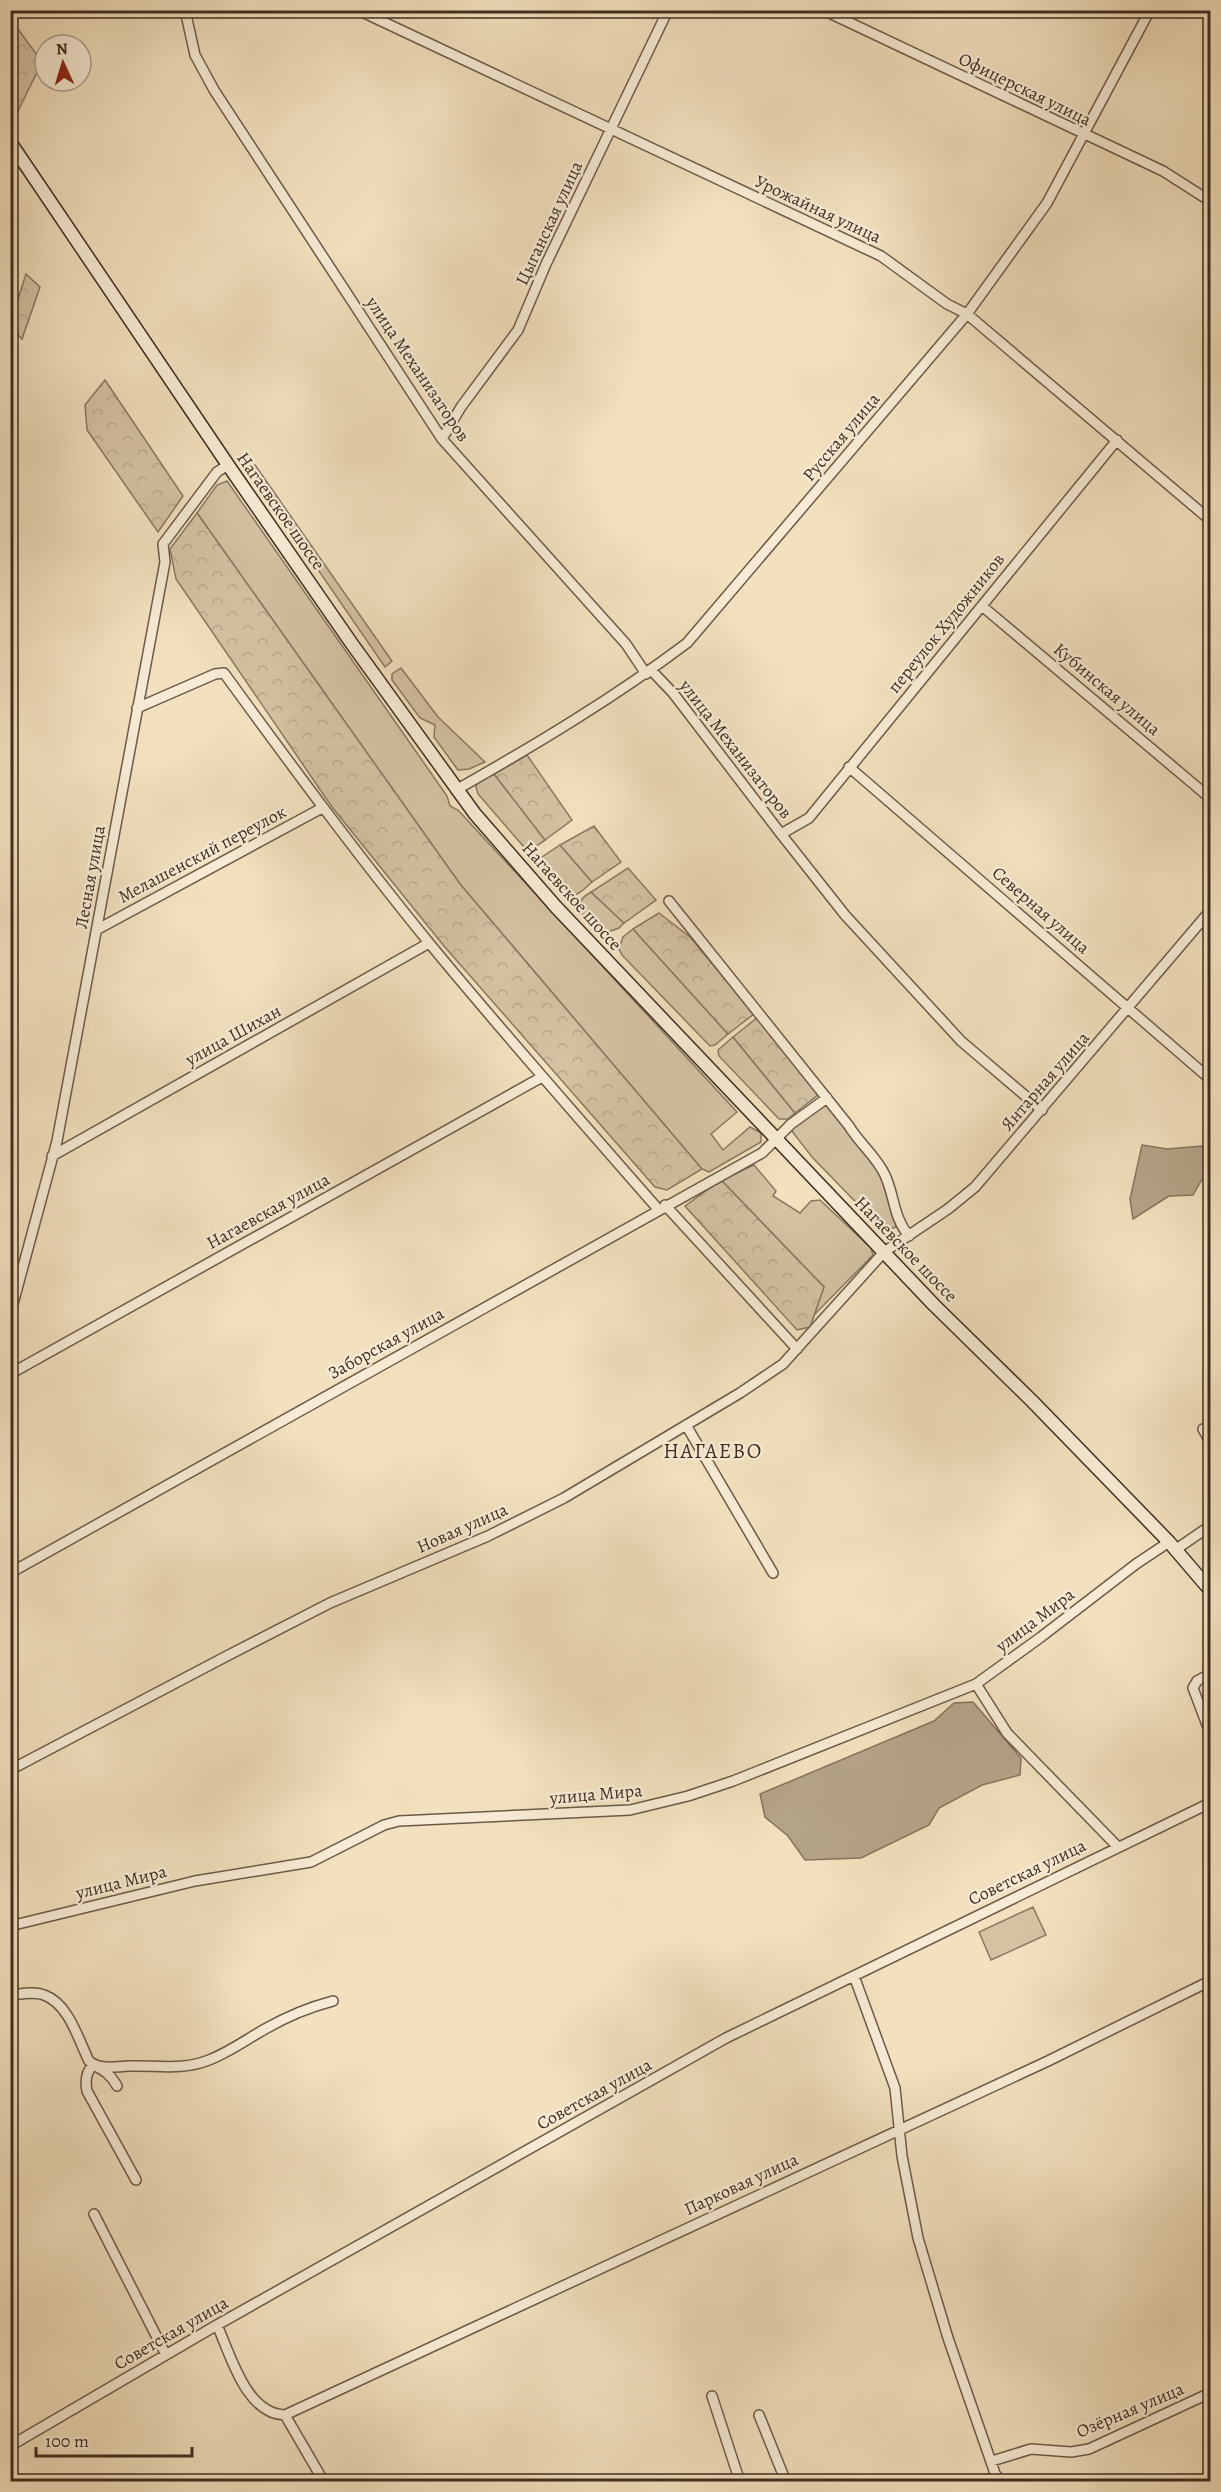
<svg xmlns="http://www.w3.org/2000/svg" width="1221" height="2492" font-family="Alegreya,serif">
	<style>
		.green { fill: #d4c2a3; stroke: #8a7862; stroke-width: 1.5 }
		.forest { fill: url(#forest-crowns); stroke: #8a7862; stroke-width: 1.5 }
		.water { fill: #b5a388; stroke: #86745e; stroke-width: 1.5 }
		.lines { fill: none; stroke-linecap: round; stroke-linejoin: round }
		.street-casing { stroke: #6c5a48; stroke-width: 12 }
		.secondary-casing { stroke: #402e20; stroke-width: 15 }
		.street { stroke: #f7ebd5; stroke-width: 9 }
		.secondary { stroke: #f7ebd5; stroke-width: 12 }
		.labels { text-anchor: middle; stroke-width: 4.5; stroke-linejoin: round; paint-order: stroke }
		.street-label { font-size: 18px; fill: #402e20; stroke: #f7ebd5 }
		.quarter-label { font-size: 21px; letter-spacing: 1.5px; fill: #402e20; stroke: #f7ebd5 }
	</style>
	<defs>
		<pattern id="forest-crowns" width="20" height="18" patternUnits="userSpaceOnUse" patternTransform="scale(1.5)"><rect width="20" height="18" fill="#d4c2a3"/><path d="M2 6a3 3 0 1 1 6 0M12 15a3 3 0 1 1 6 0" fill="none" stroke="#b7a78c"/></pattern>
	</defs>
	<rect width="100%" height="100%" fill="#f2e0be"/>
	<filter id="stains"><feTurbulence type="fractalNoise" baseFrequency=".00333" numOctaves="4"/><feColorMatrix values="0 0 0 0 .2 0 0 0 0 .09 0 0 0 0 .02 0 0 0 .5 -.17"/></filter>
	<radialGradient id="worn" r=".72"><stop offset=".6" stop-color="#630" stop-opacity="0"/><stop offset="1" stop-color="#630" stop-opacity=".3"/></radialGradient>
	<path class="green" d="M255,465L392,661L385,667L248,468Z
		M227,481L447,796L450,806L458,810L737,1112L711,1134L723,1150L750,1127L761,1133V1142L709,1172L702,1169L460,884L197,513L217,485Z
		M401,668L438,717L485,762L469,769L458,770L434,737L435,725L420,718L392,680V674Z
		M494,774L545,840C537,845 532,851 523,846L478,794L476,787L477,782Z
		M560,845L592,882C584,889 575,900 565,894L542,870L540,863L542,857Z
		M591,892L624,923L619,928L602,934L579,911C579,900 583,897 591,892Z
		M633,929L728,1034L715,1045L710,1046L622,955L619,949L623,937Z
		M733,1037L795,1113L788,1119H779L719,1056L718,1050Z
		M826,1104L859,1147L871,1159L882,1178L890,1196L896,1227L890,1229L877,1224L812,1157L791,1130Z
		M754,1165L776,1191L773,1196L800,1213L811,1201L820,1200L871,1248L873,1255L814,1315L824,1287L721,1180Z
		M1033,1907L1046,1935L991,1960L979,1932Z"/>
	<path class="forest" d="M10,18L42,62L17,113L11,103Z
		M26,274L40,287L22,339L11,328V321Z
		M105,380L183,496L158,532L87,430L85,405Z
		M197,513L460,884L702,1169L667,1190L655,1187L444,946L332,807L176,579L170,549Z
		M527,755L572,820L545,840L494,774Z
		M594,826L621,862L592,882L560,845Z
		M628,868L656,900L624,923L591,892Z
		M659,913L690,937L754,1014L728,1034L633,929Z
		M758,1017L818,1095L795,1113L733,1037Z
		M721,1180L824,1287L810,1327L797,1330L685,1206Z"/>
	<path class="water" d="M1142,1145L1167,1149L1202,1146L1208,1169L1193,1195L1169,1196L1133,1219L1130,1199Z
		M973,1702L1021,1758L1020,1775L982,1785L939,1808L929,1825L861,1858L805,1860L788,1836L765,1817L760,1794L934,1721L954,1703Z"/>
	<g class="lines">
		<defs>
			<path id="street" d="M185,10L195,55L214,90L442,439L626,644L646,674
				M358,10L881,256L947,304L967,314L1210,520
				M823,10L1163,171L1210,201
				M442,439L461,407L518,330L546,264L668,10
				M982,606L1210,798
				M651,670L673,693L781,834L809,818L1117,440
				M137,708L215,674L224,673C291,765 358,856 430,944C504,1034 581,1121 658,1209
				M849,767L1210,1079
				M456,790C535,745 614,698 687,643L967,314L1047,203L1150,10
				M781,834L845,915L961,1041L1042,1110
				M669,901L849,1126C859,1143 877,1157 885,1175C895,1197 893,1217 909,1236
				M98,929L322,808
				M52,1156L429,943
				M665,1205L797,1349
				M10,1315L57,1141L165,562L163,544L217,472L228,465
				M10,1374L542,1077
				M686,1425L773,1573
				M1203,1429L1210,1442
				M1175,1550L1210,1526
				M10,1573L762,1153L791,1124L827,1098
				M976,1684L1007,1733L1117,1846
				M1207,1725L1193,1688L1197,1681L1210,1674
				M10,1770L223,1658L330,1603L488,1536L564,1498L740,1393L783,1364L884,1252L948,1209L975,1187L1210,911
				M10,1926L195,1881L311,1862L384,1825L399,1821L630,1810L688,1796L733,1781L976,1684L1041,1637L1136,1564L1169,1542
				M854,1976L895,2088L902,2156L918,2238L948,2338L998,2482
				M10,1995C21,1994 34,1991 44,1995C69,2004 78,2039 89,2061C100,2070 115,2067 128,2066C157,2065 181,2071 209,2060C230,2052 247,2039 265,2029C286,2017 310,2007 333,2001
				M117,2086C111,2075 104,2070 93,2065C86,2072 85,2081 87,2091L136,2180
				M94,2214L166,2355
				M217,2325C231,2356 246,2414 285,2415L324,2482
				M712,2396L740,2482
				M285,2415L1048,2061L1210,1981
				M759,2415L786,2482
				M10,2446L217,2325L726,2038L1210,1803
				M992,2461L1031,2449L1071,2452L1089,2449L1210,2393
				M979,2482L997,2476"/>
			<path id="secondary" d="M10,142L228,465L352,644L475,814L556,907L934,1305L1032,1401L1169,1542L1210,1590"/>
		</defs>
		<use href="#street" class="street-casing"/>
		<use href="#secondary" class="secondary-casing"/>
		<use href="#street" class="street"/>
		<use href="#secondary" class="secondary"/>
	</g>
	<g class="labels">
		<g class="street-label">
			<text transform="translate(1025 89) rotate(26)" y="6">Офицерская улица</text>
			<text transform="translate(818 209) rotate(25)" y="6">Урожайная улица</text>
			<text transform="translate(549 223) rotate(-65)" y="6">Цыганская улица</text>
			<text transform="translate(418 369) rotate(56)" y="6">улица Механизаторов</text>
			<text transform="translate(841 437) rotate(-50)" y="6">Русская улица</text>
			<text transform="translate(281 511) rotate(55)" y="6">Нагаевское шоссе</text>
			<text transform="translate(946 623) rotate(-51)" y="6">переулок Художников</text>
			<text transform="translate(1107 689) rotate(40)" y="6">Кубинская улица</text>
			<text transform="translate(736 749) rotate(52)" y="6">улица Механизаторов</text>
			<text transform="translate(202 854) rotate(-28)" y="6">Мелашенский переулок</text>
			<text transform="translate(90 877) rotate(-80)" y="6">Лесная улица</text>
			<text transform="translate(572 896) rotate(48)" y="6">Нагаевское шоссе</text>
			<text transform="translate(1041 910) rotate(41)" y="6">Северная улица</text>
			<text transform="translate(233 1035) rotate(-29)" y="6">улица Шихан</text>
			<text transform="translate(1045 1081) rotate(-49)" y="6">Янтарная улица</text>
			<text transform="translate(268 1211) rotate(-29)" y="6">Нагаевская улица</text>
			<text transform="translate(906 1249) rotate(46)" y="6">Нагаевское шоссе</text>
			<text transform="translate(386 1343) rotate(-29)" y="6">Заборская улица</text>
			<text transform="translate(462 1528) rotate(-24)" y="6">Новая улица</text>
			<text transform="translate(1035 1620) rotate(-37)" y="6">улица Мира</text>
			<text transform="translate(596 1794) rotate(-5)" y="6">улица Мира</text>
			<text transform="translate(1027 1872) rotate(-26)" y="6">Советская улица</text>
			<text transform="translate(121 1882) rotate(-14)" y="6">улица Мира</text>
			<text transform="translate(594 2094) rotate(-29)" y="6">Советская улица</text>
			<text transform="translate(741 2184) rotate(-25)" y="6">Парковая улица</text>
			<text transform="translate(171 2333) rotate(-30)" y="6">Советская улица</text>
			<text transform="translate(1130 2410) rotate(-23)" y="6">Озёрная улица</text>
		</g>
		<g class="quarter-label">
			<text x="713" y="1458">НАГАЕВО</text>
		</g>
	</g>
	<rect width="1221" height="2492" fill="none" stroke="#f2e0be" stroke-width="36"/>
	<rect x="12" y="12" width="1197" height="2468" fill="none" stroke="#402e20" stroke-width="3"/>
	<rect x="18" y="18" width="1185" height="2456" fill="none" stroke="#402e20" stroke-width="1.5"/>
	<g transform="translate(63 63) rotate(356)"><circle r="28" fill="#f7ebd5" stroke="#ae9f8d" stroke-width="1.5"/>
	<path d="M0-4.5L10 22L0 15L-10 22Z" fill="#8f2418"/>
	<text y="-9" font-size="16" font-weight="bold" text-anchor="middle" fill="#402e20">N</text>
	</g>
	<path d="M36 2447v9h156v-9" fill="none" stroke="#402e20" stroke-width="3"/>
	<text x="45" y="2447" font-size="18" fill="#402e20" stroke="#f7ebd5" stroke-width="4.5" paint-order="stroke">100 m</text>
	<rect width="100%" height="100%" filter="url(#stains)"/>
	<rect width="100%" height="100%" fill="url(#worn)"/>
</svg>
